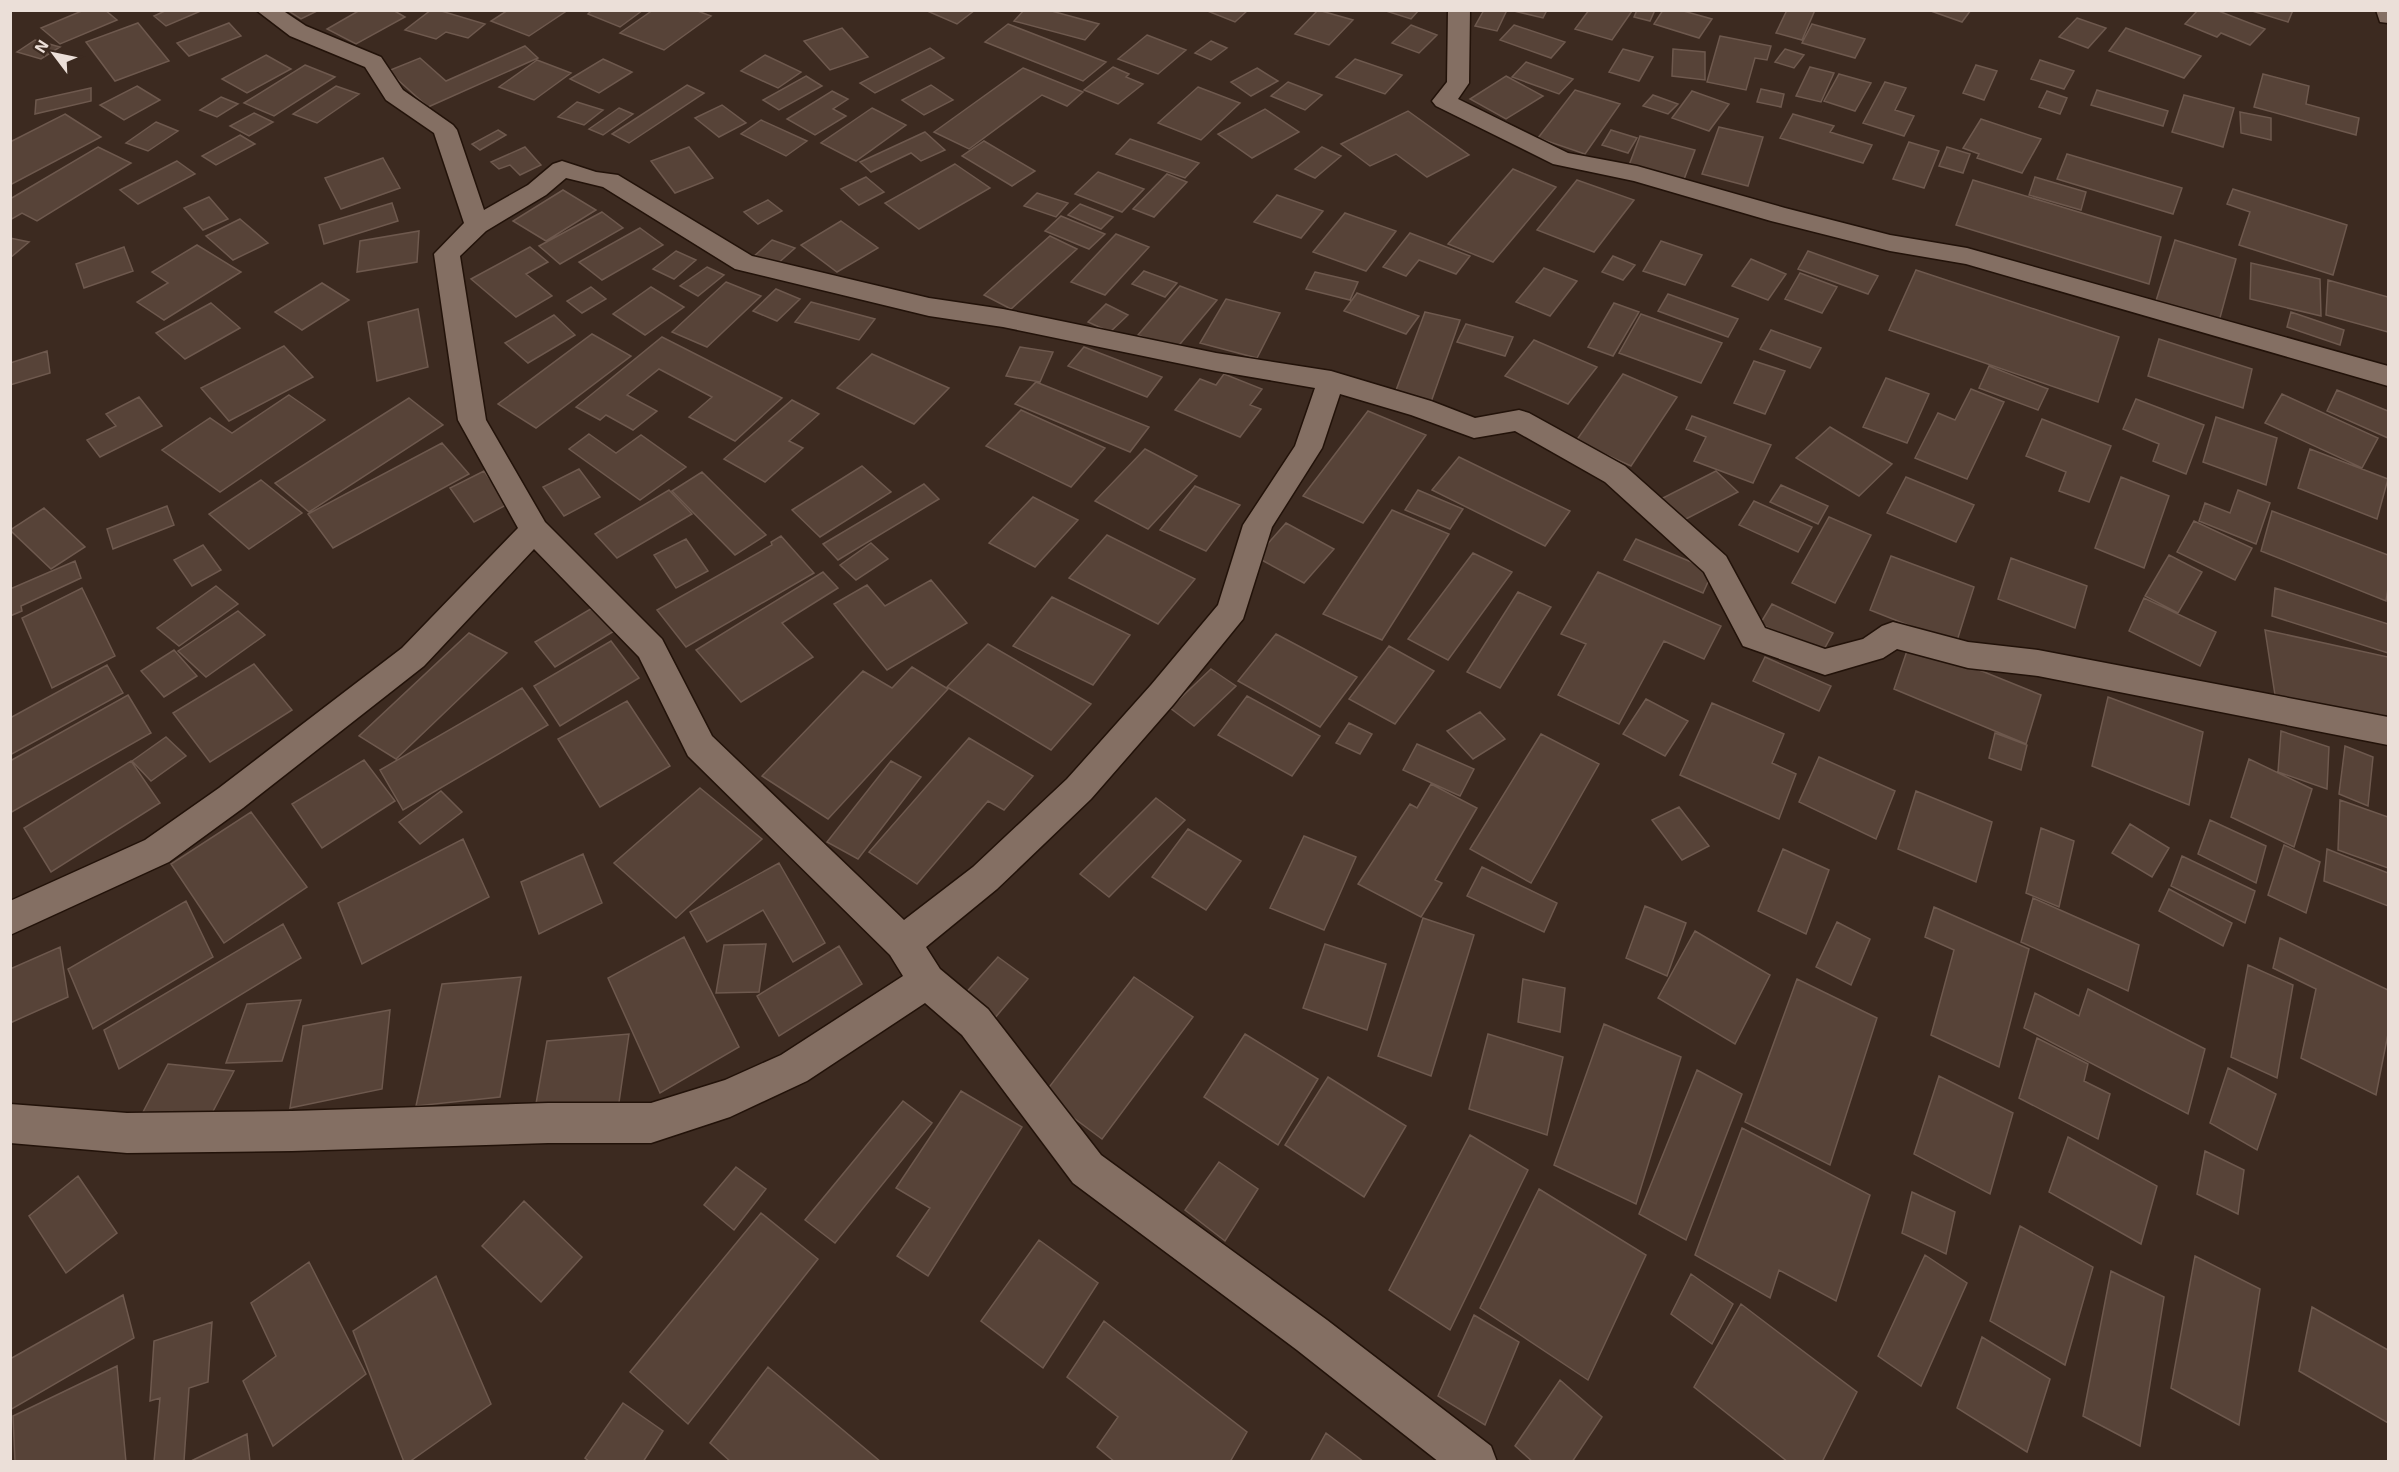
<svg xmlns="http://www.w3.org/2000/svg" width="2399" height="1472" font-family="'Exo 2',sans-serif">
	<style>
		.building { fill: #574338; stroke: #6e594e; stroke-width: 1.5 }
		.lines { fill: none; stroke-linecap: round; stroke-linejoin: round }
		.street-casing { stroke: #221209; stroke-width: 3 }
		.street { fill: #846f63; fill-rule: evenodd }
	</style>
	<rect width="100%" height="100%" fill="#3c2a20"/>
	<path class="building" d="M84,10H105L117,20L60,44L41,28Z
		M167,10H203L166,26L154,16Z
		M287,10H319L301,19Z
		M360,10H393L405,17L356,44L327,29Z
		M431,10H438L485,24L468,38L446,32L436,39L405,30Z
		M508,10H568L529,36L491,21Z
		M592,10H643L620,27L588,14Z
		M653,10H695L711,16L664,50L620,33Z
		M925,10H975L957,24Z
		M1024,10H1048L1099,24L1085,40L1014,21Z
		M1205,10H1248L1235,22Z
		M1318,10L1353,20L1329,45L1295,34Z
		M1383,10H1419L1411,19Z
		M1484,10H1507L1497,31L1475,26Z
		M1510,10H1547L1543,18Z
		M1589,10H1631L1632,11L1612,40L1575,29Z
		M1637,10H1655L1650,21L1634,17Z
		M1663,10H1680L1712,19L1699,38L1654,24Z
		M1787,10H1815L1802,40L1776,33Z
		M1928,10H1971L1962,22Z
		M2198,10H2216L2265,29L2250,45L2221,33L2217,37L2185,24Z
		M2249,10H2293L2288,22Z
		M2077,18L2106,28L2088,48L2059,37Z
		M138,23L169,61L115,81L86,42Z
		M229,23L241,36L189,56L177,43Z
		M1008,24L1106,62L1083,81L985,42Z
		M1812,24L1865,39L1855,58L1802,43Z
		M1411,25L1437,35L1419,53L1392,43Z
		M1514,25L1565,42L1551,58L1500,40Z
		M842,28L868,57L830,70L804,41Z
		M2126,28L2201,56L2184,78L2109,51Z
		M1147,35L1186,50L1158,74L1118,59Z
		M1720,36L1771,46L1767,60L1755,58L1746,90L1707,82Z
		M35,40L60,47L41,59L17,52Z
		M1211,41L1227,48L1211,60L1195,53Z
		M525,46L538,58L428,107L388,71L420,58L446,81Z
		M930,48L944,58L875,93L860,83Z
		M1623,49L1653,57L1639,81L1609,72Z
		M1673,49L1705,52V80L1672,76Z
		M1785,49L1804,55L1794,68L1775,62Z
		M266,55L291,69L247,93L222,79Z
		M765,55L801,72L778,88L741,71Z
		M603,59L632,72L599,93L570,79Z
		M1355,59L1402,75L1385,94L1336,77Z
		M537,60L571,73L534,100L499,87Z
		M2040,60L2074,71L2064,89L2031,79Z
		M1526,62L1573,79L1559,94L1512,77Z
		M305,65L335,77L274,116L244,103Z
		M1976,65L1997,71L1984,100L1963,93Z
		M1113,67L1129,74L1126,77L1143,84L1118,104L1084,90Z
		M1810,67L1834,73L1821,102L1796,96Z
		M1023,68L1083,92L1067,106L1042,95L969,149L934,132Z
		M1257,68L1278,81L1251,96L1231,82Z
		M1839,74L1871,83L1855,111L1824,101Z
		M2263,74L2309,86L2306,104L2359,118L2356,135L2254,107Z
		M806,76L822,86L779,110L763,100Z
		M1506,76L1543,96L1506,119L1470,99Z
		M1288,82L1322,95L1305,110L1271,96Z
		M1885,82L1906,88L1895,110L1914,116L1904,136L1863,123Z
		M687,85L704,93L629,143L612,134Z
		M931,85L953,100L924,115L902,100Z
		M137,86L160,100L124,120L100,105Z
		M336,86L359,94L317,123L293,114Z
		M1198,87L1240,103L1201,140L1158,123Z
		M91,88V101L35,114L36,100Z
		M1761,89L1784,94L1781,107L1757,102Z
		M1575,90L1620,104L1585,154L1538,138Z
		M2097,90L2168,111L2163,126L2091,105Z
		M832,91L848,99L833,109L846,116L815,135L787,119Z
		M1692,91L1729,104L1709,131L1672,118Z
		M2047,91L2067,98L2060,114L2039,107Z
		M1653,95L1678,104L1668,114L1643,106Z
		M2184,95L2234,108L2223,147L2172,132Z
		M221,97L238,104L217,117L200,110Z
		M577,102L603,110L584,125L558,117Z
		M722,105L746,123L719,137L695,118Z
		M619,108L633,114L603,135L589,129Z
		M872,108L906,125L856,161L821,143Z
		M1265,109L1299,132L1252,158L1218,134Z
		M1408,111L1469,155L1427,177L1396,154L1370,166L1341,144Z
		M2240,112L2271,118V140L2241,133Z
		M254,113L273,122L249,136L230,126Z
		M65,114L101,137L10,185V142Z
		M1793,114L1834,126L1830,132L1872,145L1863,163L1780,138Z
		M1981,119L2041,139L2022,173L1977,158L1979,154L1963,148Z
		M761,120L807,141L786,156L741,134Z
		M156,122L178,131L148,151L126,143Z
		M1719,127L1763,137L1748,186L1702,174Z
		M498,130L506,135L480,150L472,144Z
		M1611,130L1637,138L1628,153L1602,145Z
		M925,132L945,150L921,161L911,153L871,172L860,162Z
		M240,135L255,144L216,165L202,156Z
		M1640,136L1695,150L1683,182L1628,168Z
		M1130,139L1199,163L1185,178L1116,154Z
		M984,141L1035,171L1012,186L962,156Z
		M1909,142L1939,151L1924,188L1893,179Z
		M98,147L131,163L37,221L22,213L10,220V199Z
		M525,147L541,165L520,175L510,165L499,169L491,162Z
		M689,147L713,178L675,193L651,161Z
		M1322,147L1341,156L1315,178L1295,169Z
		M1947,147L1970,154L1963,173L1939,166Z
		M2067,154L2182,188L2173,214L2057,179Z
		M383,158L400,188L341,209L325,178Z
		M177,161L195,174L138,204L120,190Z
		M955,164L990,188L919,229L885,203Z
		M1513,169L1556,187L1493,262L1448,244Z
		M1098,172L1144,189L1122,212L1075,194Z
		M1167,174L1187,182L1154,217L1133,209Z
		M866,177L884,192L859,205L841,189Z
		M2035,177L2086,192L2081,210L2029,195Z
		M1577,180L1634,200L1594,252L1537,230Z
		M1973,180L2161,237L2149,284L1956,225Z
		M2233,189L2347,225L2333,275L2239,245L2250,212L2227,204Z
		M563,190L596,210L546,241L513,221Z
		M1037,193L1068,203L1056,217L1024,206Z
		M1277,195L1323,211L1301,238L1254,222Z
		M209,197L228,219L203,230L184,208Z
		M768,200L782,211L758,224L744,212Z
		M392,203L398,221L324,244L319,225Z
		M1080,204L1113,217L1101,229L1068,215Z
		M602,212L623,228L560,264L539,246Z
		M1345,213L1396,231L1366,271L1313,252Z
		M1061,216L1105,234L1089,249L1045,231Z
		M240,219L268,243L233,260L206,236Z
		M841,221L878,248L837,272L801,245Z
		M640,228L663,245L602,280L579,262Z
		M419,231L417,262L357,272L360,241Z
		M1410,233L1470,256L1456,274L1419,260L1406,276L1383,267Z
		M1116,234L1149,247L1105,295L1071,282Z
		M1050,236L1077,249L1011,309L984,295Z
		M10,238L29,242L10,258Z
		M772,240L795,248L774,267L752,258Z
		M2175,240L2236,259L2218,325L2155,304Z
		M1661,241L1702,255L1685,285L1643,271Z
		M197,245L241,272L164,320L137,302L168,283L152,272Z
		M124,247L133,271L84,288L76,264Z
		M530,247L548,262L526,274L552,296L516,317L471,279Z
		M676,251L696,260L674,279L653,269Z
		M1808,251L1878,276L1868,294L1798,269Z
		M1613,256L1635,265L1623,280L1602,272Z
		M1751,259L1786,274L1768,300L1732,286Z
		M2251,263L2320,279L2321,316L2250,299Z
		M707,267L724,275L698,296L680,286Z
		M1544,268L1577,281L1550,316L1516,302Z
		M1916,270L2119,337L2098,402L1889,330Z
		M1144,271L1177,283L1165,297L1132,284Z
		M1315,272L1358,282L1350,300L1306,289Z
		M1800,273L1837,287L1822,313L1785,299Z
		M2328,280L2388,297V332L2326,315Z
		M726,282L761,296L707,347L672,332Z
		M322,283L349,300L302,330L275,312Z
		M1180,286L1217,300L1175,350L1138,335Z
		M591,287L606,299L582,313L567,301Z
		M651,287L684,307L645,335L613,314Z
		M776,289L800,299L777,321L753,311Z
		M1357,293L1419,316L1406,334L1344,311Z
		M1668,294L1738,319L1728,337L1658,311Z
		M1226,299L1280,313L1257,358L1200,343Z
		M811,302L875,319L859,340L795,322Z
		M211,303L240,328L185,359L156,333Z
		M1614,303L1639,312L1613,356L1588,347Z
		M1106,304L1128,315L1110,332L1088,322Z
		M418,309L428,367L377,381L368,322Z
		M1425,312L1460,320L1431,402L1395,393Z
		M2291,312L2344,330L2340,345L2287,327Z
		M1641,314L1722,343L1701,383L1619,353Z
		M554,315L575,335L528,363L505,343Z
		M1466,324L1513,337L1505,356L1457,342Z
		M1771,330L1821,348L1810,368L1760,349Z
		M592,334L631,356L536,428L498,404Z
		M662,337L782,398L735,441L689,417L712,397L659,369L627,395L657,411L633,430L606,415L600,420L576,407Z
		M2159,339L2252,369L2243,408L2148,376Z
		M1534,340L1597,367L1568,404L1505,376Z
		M284,346L313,377L229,421L201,388Z
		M1020,347L1053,352L1040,382L1006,376Z
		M1084,347L1162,377L1147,397L1068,366Z
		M47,351L50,373L10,385V363Z
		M872,354L949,388L914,424L837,388Z
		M1754,361L1785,371L1765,414L1734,403Z
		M1989,366L2048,389L2038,410L1979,388Z
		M1224,374L1262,389L1250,405L1261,409L1240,437L1175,410L1200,379L1216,385Z
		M1623,374L1677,397L1631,466L1576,441Z
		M1886,378L1929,394L1907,443L1863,427Z
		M1036,382L1149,427L1130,452L1015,404Z
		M1971,389L2004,402L1967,479L1915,458L1938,413L1955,420Z
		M2337,390L2388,411V438L2327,411Z
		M2282,394L2378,438L2362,468L2265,423Z
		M289,395L325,420L220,492L162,450L210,418L232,433Z
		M139,397L162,426L100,457L87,440L116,426L106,414Z
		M409,398L443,425L309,512L275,483Z
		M2136,399L2204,425L2186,474L2153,461L2159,444L2123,429Z
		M792,400L819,414L789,441L803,448L765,482L724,459Z
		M1021,410L1105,448L1071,487L986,446Z
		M1368,411L1426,435L1363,523L1303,496Z
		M1692,416L1771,445L1753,483L1694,461L1706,437L1686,429Z
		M2216,417L2277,438L2266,485L2203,462Z
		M2042,419L2111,446L2089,502L2059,491L2066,472L2026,456Z
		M1830,427L1892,464L1859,496L1796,458Z
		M589,434L616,453L641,435L686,467L640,500L569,449Z
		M442,443L469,474L333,548L308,514Z
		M1145,449L1197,476L1148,529L1095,501Z
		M2310,449L2388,479L2377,519L2298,488Z
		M1459,457L1570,511L1545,546L1432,490Z
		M862,466L891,492L820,537L792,510Z
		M579,469L600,497L564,516L543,487Z
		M484,471L508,504L474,522L450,488Z
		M1716,471L1738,492L1684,520L1661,499Z
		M702,472L766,535L735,555L672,491Z
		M1906,477L1974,505L1956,542L1887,513Z
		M2121,477L2169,496L2144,568L2095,548Z
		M261,480L302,513L249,549L209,514Z
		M924,484L939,499L838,560L823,544Z
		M1781,485L1828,506L1818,524L1770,502Z
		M1195,486L1240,505L1206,551L1160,530Z
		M669,490L692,514L617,558L595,534Z
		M1418,490L1463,509L1450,529L1405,510Z
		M2238,490L2270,503L2256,544L2199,521L2205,503L2230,513Z
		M1033,497L1078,520L1035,567L989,543Z
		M1754,501L1812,527L1798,552L1739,525Z
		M167,506L174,525L113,549L107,529Z
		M44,508L85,547L51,569L10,530Z
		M1392,510L1449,534L1382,640L1323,614Z
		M2272,511L2388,555V588L2386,601L2261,551Z
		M1829,517L1871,535L1835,603L1792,583Z
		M2194,521L2252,548L2235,580L2177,552Z
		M1286,523L1334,549L1304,583L1256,557Z
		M1107,535L1195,579L1158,624L1069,578Z
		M781,536L814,573L686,647L657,610L772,545L771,542Z
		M686,539L708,571L676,588L654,555Z
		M1636,539L1713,571L1703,593L1624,560Z
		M871,543L888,559L856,580L840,565Z
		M203,545L221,570L192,586L174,560Z
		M1473,553L1512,572L1448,660L1408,639Z
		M2169,555L2202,572L2178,613L2145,596Z
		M1891,556L1974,587L1956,644L1870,610Z
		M2011,558L2087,586L2075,628L1998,599Z
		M75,561L81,578L21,606L22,611L10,616V589Z
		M823,572L838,588L782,623L813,657L741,702L696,650Z
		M1598,572L1721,626L1704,659L1664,641L1619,724L1558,695L1586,644L1561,634Z
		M931,580L967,623L887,670L834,604L867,585L885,606Z
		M216,586L238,604L179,646L157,628Z
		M82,588L115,656L52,688L22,618Z
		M2275,588L2388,624V653L2272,616Z
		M1518,592L1551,607L1500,688L1467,672Z
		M1052,597L1130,635L1093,685L1013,646Z
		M2144,598L2216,632L2200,666L2129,631Z
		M604,601L624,625L555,667L535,642Z
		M1772,604L1833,633L1822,653L1760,624Z
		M238,611L265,635L206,677L178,651Z
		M2265,630L2388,657V720L2275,695Z
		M469,633L507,653L396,759L359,736Z
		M1276,634L1357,677L1320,727L1238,681Z
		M611,641L639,678L560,726L534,686Z
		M1910,642L2041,695L2026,744L1894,689Z
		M988,644L1091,704L1051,750L947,687Z
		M1389,646L1434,671L1395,724L1349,699Z
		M174,650L197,676L164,697L141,671Z
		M1765,657L1831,686L1819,711L1753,681Z
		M254,664L292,710L210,762L173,713Z
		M107,665L123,693L10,755V718Z
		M912,667L948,689L828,819L762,776L863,671L892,688Z
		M1211,669L1236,686L1194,726L1170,708Z
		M522,688L548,725L403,810L380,770Z
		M128,695L151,733L10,813V761Z
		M1247,696L1320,736L1292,776L1218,735Z
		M2108,697L2203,732L2189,805L2092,766Z
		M1646,699L1688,721L1665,756L1623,734Z
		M627,701L670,766L600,807L558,739Z
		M1712,703L1784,734L1772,763L1796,774L1779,819L1680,775Z
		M1480,712L1505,739L1473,759L1447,731Z
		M1349,723L1372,734L1360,754L1336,743Z
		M2281,731L2329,747L2327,789L2278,772Z
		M1995,733L2027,745L2021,770L1989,758Z
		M1541,734L1599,764L1531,883L1470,849Z
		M166,737L186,756L151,781L132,761Z
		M969,738L1033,776L1004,810L988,801L917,884L869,852Z
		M1417,744L1474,769L1460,796L1403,770Z
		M2345,746L2373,757L2368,806L2339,794Z
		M1819,757L1895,791L1876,839L1799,802Z
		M2249,759L2312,789L2294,847L2231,817Z
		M364,760L395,801L322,848L292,804Z
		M131,761L160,803L51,872L24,828Z
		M891,761L921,777L858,859L827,842Z
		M1431,784L1477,808L1435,880L1442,883L1421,917L1358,884L1410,804L1417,808Z
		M700,788L762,839L676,918L614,863Z
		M441,791L462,812L420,844L399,822Z
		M1916,791L1992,822L1976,882L1898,849Z
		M1156,798L1185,820L1109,897L1080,874Z
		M2340,800L2388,817V868L2338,850Z
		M1679,807L1709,846L1682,860L1652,820Z
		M251,812L307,887L224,943L171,864Z
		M2210,820L2266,846L2256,883L2198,854Z
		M2130,824L2169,848L2152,877L2112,853Z
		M2041,828L2074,841L2059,907L2026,893Z
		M1188,829L1241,861L1206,910L1152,877Z
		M1304,836L1356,857L1324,930L1270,908Z
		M463,839L489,897L362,964L338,903Z
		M2284,845L2320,862L2306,913L2268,895Z
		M1783,849L1829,870L1806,934L1758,911Z
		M2327,849L2388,873V906L2324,881Z
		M583,854L602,903L539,934L521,882Z
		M2182,856L2255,891L2245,923L2171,886Z
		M779,863L825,943L793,962L763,910L707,942L690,912Z
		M1482,867L1557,903L1544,932L1467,896Z
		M2169,889L2232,923L2223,946L2159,911Z
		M2033,898L2139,945L2128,991L2021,942Z
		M186,901L213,957L93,1029L68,969Z
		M1645,906L1686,923L1667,976L1626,958Z
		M1934,907L2029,949L1999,1067L1931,1035L1954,950L1925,937Z
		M1423,918L1474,935L1431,1076L1378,1056Z
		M1837,922L1870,939L1851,985L1816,967Z
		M283,924L301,958L119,1069L104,1030Z
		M1695,931L1770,975L1735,1044L1658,998Z
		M684,937L739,1047L660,1093L608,978Z
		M2280,938L2388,990V1034L2376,1095L2301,1058L2316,989L2273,968Z
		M766,944L759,992L716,993L724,945Z
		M1325,944L1386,964L1367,1030L1303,1008Z
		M839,946L862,984L779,1036L757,996Z
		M60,947L68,997L10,1023V969Z
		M998,957L1028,979L994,1019L963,996Z
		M2248,965L2293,985L2277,1078L2231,1057Z
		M521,977L500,1097L416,1106L442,984Z
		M1134,977L1193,1017L1102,1139L1043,1095Z
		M1523,979L1565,988L1560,1032L1518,1022Z
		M1797,979L1877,1018L1830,1165L1745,1122Z
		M2088,989L2205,1049L2188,1114L2024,1028L2035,993L2079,1016Z
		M301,1000L282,1061L226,1063L247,1004Z
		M390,1010L382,1089L290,1108L303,1026Z
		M1604,1024L1681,1057L1636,1204L1554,1165Z
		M629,1034L618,1109L534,1115L547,1041Z
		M1245,1034L1318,1079L1278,1145L1204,1097Z
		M1488,1034L1563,1057L1547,1135L1469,1109Z
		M2037,1038L2088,1064L2084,1081L2110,1094L2098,1139L2019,1098Z
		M168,1064L234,1071L209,1119L143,1112Z
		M2228,1068L2276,1094L2257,1150L2210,1123Z
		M1697,1070L1742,1094L1686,1240L1639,1214Z
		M1939,1076L2013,1113L1990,1194L1914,1154Z
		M1328,1077L1406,1126L1364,1197L1285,1145Z
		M961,1091L1022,1127L928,1276L897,1256L930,1208L896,1188Z
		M903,1101L932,1123L835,1243L805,1220Z
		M1742,1128L1870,1195L1836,1301L1779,1270L1770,1298L1695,1255Z
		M1470,1135L1528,1170L1450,1330L1389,1290Z
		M2068,1137L2157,1186L2141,1244L2049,1192Z
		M2205,1151L2244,1170L2238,1214L2197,1194Z
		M1219,1162L1258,1189L1225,1241L1185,1210Z
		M736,1167L766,1189L734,1230L704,1205Z
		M78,1176L117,1233L66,1273L29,1216Z
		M1539,1189L1646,1255L1588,1380L1480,1308Z
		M1912,1192L1955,1212L1946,1254L1902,1233Z
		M524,1201L582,1257L541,1302L482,1246Z
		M761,1213L818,1259L688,1424L630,1372Z
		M2020,1226L2093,1267L2065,1365L1990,1321Z
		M1039,1240L1098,1283L1043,1368L981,1321Z
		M1925,1255L1967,1283L1921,1386L1878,1356Z
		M2195,1256L2260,1289L2239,1425L2171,1388Z
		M309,1262L366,1374L273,1446L243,1381L276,1356L251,1303Z
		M2111,1271L2164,1297L2140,1446L2083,1416Z
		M1691,1274L1733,1304L1712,1344L1671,1314Z
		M436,1276L491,1404L409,1462H404L353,1331Z
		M123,1295L134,1338L10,1410V1359Z
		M1741,1304L1857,1392L1822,1462H1788L1694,1387Z
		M2312,1307L2388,1350V1423L2299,1371Z
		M1474,1315L1519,1342L1485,1425L1438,1396Z
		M1104,1321L1247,1432L1230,1462H1115L1097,1447L1118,1417L1067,1377Z
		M212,1322L208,1382L189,1388L184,1461L154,1462L160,1398L150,1401L154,1341Z
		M1982,1337L2050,1379L2027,1452L1957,1408Z
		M117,1366L126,1462H15L13,1416Z
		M768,1367L881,1462H731L710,1443Z
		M1560,1380L1602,1417L1572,1462H1533L1515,1446Z
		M623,1403L663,1431L643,1462H590L585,1458Z
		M1326,1433L1364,1462H1310Z
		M247,1434L250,1462H189Z"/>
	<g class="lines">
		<defs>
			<path id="street" d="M256,10H282L306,26L381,57L403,90L453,125L457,130L484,210L528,185L553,164L562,161L596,172L618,175L752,256L929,298L1003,309L1216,353L1331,371L1431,401L1475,418L1519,410L1529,413L1625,466L1726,556L1765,628L1825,649L1863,639L1882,626L1893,622L1968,642L2038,650L2388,717V745L2038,676L1968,668L1897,649L1883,658L1825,675L1743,646L1704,572L1605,482L1515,431L1474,438L1411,415L1340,394L1322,448L1272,527L1243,619L1173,705L1091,799L997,889L926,947L940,969L988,1009L1101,1155L1327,1320L1491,1446L1497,1462H1439L1297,1350L1073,1183L962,1035L925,1003L807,1081L730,1117L651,1143H548L292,1151L127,1153L10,1143V1104L127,1113L292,1111L548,1103H651L725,1080L781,1055L903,976L890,955L688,756L639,657L534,549L424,666L243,808L169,862L10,935V901L145,840L219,788L402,648L518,528L458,420L434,254L464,223L434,133L386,100L365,67L290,36ZM566,178L603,187L735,269L929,316L1003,327L1216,371L1315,388L1295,446L1243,525L1218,605L1151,685L1067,779L973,867L904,920L712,736L662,639L545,522L486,420L460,256L486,231L546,195Z
				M1448,10H1470L1469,83L1458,99L1568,153L1637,166L1785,208L1890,235L1967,248L2388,366V386L1966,264L1890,251L1771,221L1634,181L1553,164L1436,106L1432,101L1447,82Z
				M2376,10H2388V23L2380,22Z"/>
		</defs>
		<use href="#street" class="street-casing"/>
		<use href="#street" class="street"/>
	</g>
	<rect width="2399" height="1472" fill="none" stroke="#ebdfd8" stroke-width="24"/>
	<g transform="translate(54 54) rotate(302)" stroke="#3c2a20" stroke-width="4.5" paint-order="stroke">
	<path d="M0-4.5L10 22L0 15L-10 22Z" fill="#ebdfd8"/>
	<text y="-9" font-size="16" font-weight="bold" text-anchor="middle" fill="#ebdfd8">N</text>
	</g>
</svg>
